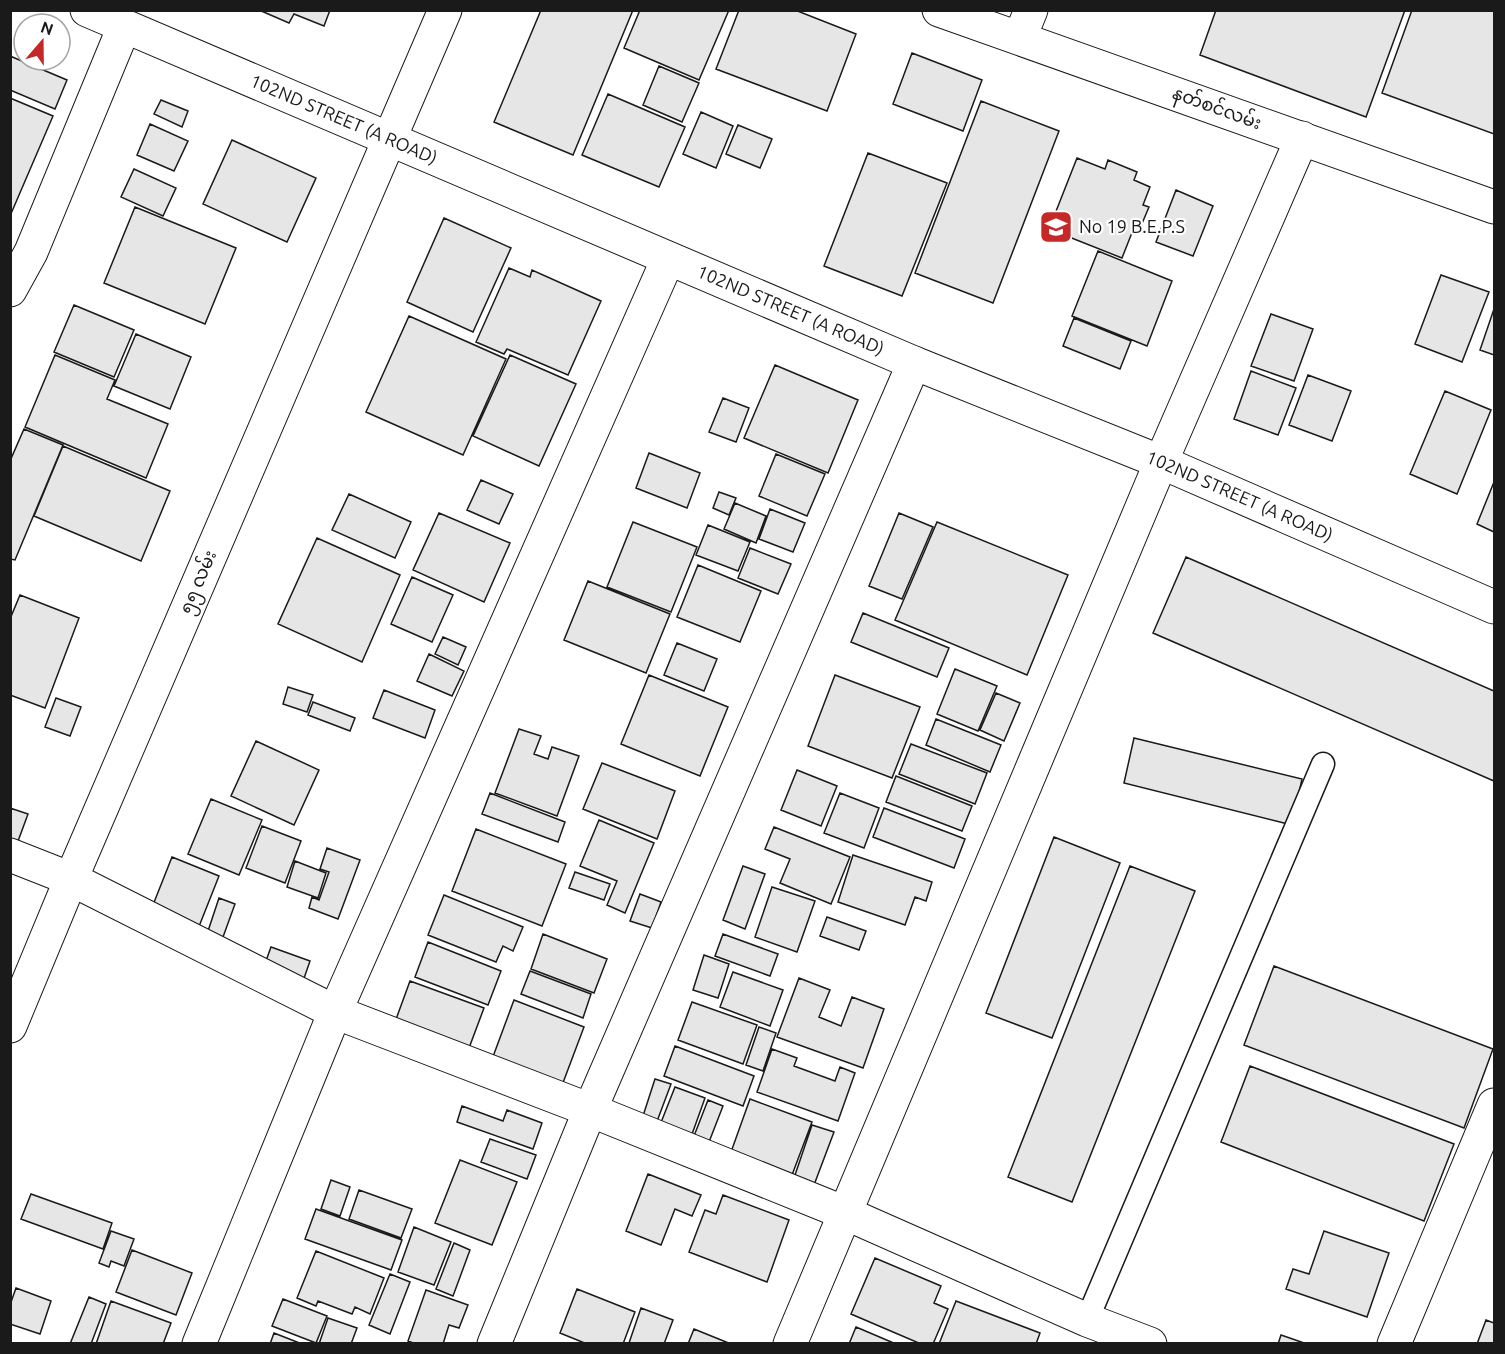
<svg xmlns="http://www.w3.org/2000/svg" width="1505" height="1354" font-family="Ubuntu,'Noto Sans Myanmar',sans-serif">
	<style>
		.building { fill: #e6e6e6; stroke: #1a1a1a; stroke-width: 1.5 }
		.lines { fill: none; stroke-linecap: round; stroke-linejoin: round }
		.lane-casing { stroke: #1a1a1a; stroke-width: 25 }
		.street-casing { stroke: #1a1a1a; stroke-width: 35 }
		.lane { stroke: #fff; stroke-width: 22 }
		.street { stroke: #fff; stroke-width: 33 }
		.labels { text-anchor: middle; stroke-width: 4.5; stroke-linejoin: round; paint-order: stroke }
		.street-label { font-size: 18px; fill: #1a1a1a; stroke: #fff }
		.poi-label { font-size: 18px; fill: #1a1a1a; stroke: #fff; text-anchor: start }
	</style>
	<rect width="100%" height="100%" fill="#fff"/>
	<path class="building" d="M259,10H330L324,26L294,14L289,23Z
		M541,10H633L573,155L494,122Z
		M640,10H729L699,80L624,48Z
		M739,10H795L856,34L827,111L716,69Z
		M1216,10H1405L1366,117L1200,55Z
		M1412,10H1494V134L1382,93Z
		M912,53L982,80L963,131L893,104Z
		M10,56L67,80L55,109L10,90Z
		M659,66L699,83L682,122L643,105Z
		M608,94L685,127L659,187L582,155Z
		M10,98L53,116L10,216Z
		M161,100L188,111L182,127L154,114Z
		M981,101L1059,131L993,303L915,273Z
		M701,112L733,126L716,168L683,154Z
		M150,124L188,141L174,171L137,155Z
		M738,125L772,139L760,168L726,154Z
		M232,140L316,178L287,242L203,204Z
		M868,153L947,183L902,296L824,266Z
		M1077,158L1105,169L1108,160L1137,172L1134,180L1150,187L1143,205L1149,207L1138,233L1133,230L1122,258L1049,229Z
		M134,169L176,188L163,216L121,197Z
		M1176,190L1213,206L1193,256L1156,242Z
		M135,207L236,248L205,324L104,283Z
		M444,218L511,248L473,332L407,302Z
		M1098,251L1172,281L1147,346L1072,316Z
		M509,268L530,277L532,270L601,301L568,375L507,349L504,354L476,342Z
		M1441,275L1489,292L1462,362L1415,344Z
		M74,305L134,330L114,377L54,352Z
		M1494,309V355L1480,350Z
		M1271,314L1313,329L1294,381L1251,366Z
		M409,316L506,359L463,455L366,412Z
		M1074,318L1131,341L1120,369L1063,346Z
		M136,334L191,357L170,409L114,386Z
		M55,355L115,380L107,399L168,424L146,478L25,427Z
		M510,355L576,384L539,466L473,436Z
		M775,365L858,400L828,473L744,438Z
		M1251,371L1296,388L1278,435L1234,419Z
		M1308,375L1351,391L1332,441L1289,425Z
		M1445,391L1491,410L1457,494L1410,474Z
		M723,398L749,408L736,442L709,432Z
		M24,429L63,445L15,560L10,559V461Z
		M63,446L170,491L141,561L34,516Z
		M649,453L700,473L687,508L636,488Z
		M776,454L825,474L807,516L759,496Z
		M481,480L513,494L499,524L467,510Z
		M1494,482V532L1477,524Z
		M719,492L736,498L729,515L713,508Z
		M349,494L411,522L395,558L332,530Z
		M735,503L766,516L756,543L724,529Z
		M770,509L805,523L793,552L759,539Z
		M439,513L510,543L484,602L413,570Z
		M899,513L933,527L902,599L869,586Z
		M633,522L697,547L671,612L607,587Z
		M937,522L1068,575L1027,675L895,620Z
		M708,525L750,542L738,571L696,555Z
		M317,538L400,575L362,662L278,624Z
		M750,548L791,564L778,594L738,578Z
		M1186,557L1494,691V781L1153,633Z
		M698,565L761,591L740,642L677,617Z
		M412,577L453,595L432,642L391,624Z
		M588,581L670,614L646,673L564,640Z
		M20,595L79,618L45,708L10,695V619Z
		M863,613L949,648L937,677L851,642Z
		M443,637L466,647L458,665L435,654Z
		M677,643L717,659L704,691L664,675Z
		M429,654L464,671L452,696L417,681Z
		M955,669L997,686L978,731L937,714Z
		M649,675L728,707L700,776L621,744Z
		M835,675L920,707L892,778L808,746Z
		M288,687L313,695L307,712L283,704Z
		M384,690L435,710L425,738L373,718Z
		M996,693L1020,703L1004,741L980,730Z
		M56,698L81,707L70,736L45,727Z
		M313,702L355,718L350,731L308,715Z
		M936,719L1001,745L990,772L926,745Z
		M519,729L541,736L534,754L548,759L552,747L579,756L557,816L495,793Z
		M1134,738L1302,779L1292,825L1124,783Z
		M256,741L319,770L294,825L231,796Z
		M911,744L987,773L975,804L899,774Z
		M602,763L675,791L657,839L583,809Z
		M797,770L837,786L821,826L781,810Z
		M896,776L972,806L962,831L886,802Z
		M490,793L565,822L558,842L482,814Z
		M840,793L879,808L864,848L824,833Z
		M211,799L262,820L239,875L188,854Z
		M10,808L28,814L14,852L10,851Z
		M884,808L965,839L954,868L873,837Z
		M599,820L654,843L625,913L607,905L617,881L580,866Z
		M262,826L301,841L285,883L246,868Z
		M774,827L850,857L831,904L780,883L790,859L765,849Z
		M476,829L566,864L542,926L452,891Z
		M1054,837L1120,863L1052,1038L986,1013Z
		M327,848L360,860L338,919L309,908L312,897L319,900L329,872L320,869Z
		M853,855L932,882L926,901L915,897L905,925L838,902Z
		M172,857L219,876L196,934L149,915Z
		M295,861L326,873L318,898L287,887Z
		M743,866L765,874L745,929L723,920Z
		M1130,866L1195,891L1072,1202L1008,1177Z
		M575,872L610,884L604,900L569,888Z
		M772,887L815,901L797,952L755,937Z
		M640,894L661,902L652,928L630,921Z
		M444,895L523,927L513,951L503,946L496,962L428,935Z
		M219,898L235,904L219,948L204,943Z
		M827,917L866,931L859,950L820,936Z
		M543,934L607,959L594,993L531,969Z
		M723,934L778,954L770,976L715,956Z
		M428,942L501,971L488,1005L415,977Z
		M271,947L310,961L301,987L262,972Z
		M704,955L729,964L718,998L693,990Z
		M1274,966L1493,1049L1464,1128L1244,1045Z
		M530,971L591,994L583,1018L521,994Z
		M733,972L783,990L770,1026L720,1007Z
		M799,978L830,990L819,1017L841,1026L852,997L884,1009L863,1068L777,1037Z
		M410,981L484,1008L469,1048L395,1022Z
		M514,1000L584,1027L561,1088L491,1062Z
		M692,1002L757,1025L743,1064L678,1040Z
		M759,1027L776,1033L763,1071L746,1065Z
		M675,1046L754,1076L743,1106L664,1076Z
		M772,1049L797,1058L794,1066L835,1081L840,1067L855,1073L838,1121L757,1092Z
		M1250,1066L1454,1144L1424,1221L1221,1142Z
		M655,1079L671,1084L656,1124L642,1119Z
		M675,1087L705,1098L691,1137L660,1125Z
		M750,1099L812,1122L792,1175L731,1152Z
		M708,1100L723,1106L709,1142L694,1136Z
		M462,1106L503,1121L507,1110L542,1123L533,1149L457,1122Z
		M812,1125L834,1132L814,1185L794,1178Z
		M490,1139L536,1155L527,1179L481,1162Z
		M460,1160L517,1182L492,1245L435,1223Z
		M648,1174L701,1195L692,1216L675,1209L661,1245L626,1231Z
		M331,1180L350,1187L340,1216L321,1209Z
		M359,1190L412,1209L401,1238L349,1219Z
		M31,1194L112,1223L103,1249L21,1219Z
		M723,1195L789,1220L767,1282L689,1252L705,1210L716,1214Z
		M316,1209L402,1240L391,1270L305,1239Z
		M414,1227L451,1242L434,1285L398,1272Z
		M111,1231L134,1239L124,1266L111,1261L109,1267L99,1263Z
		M1324,1231L1389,1253L1367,1317L1286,1289L1293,1269L1309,1274Z
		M454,1243L470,1250L453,1296L436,1289Z
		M132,1250L192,1273L176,1315L116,1292Z
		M316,1251L384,1278L370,1314L355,1307L352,1314L318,1301L316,1306L297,1298Z
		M875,1258L941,1286L934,1303L948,1309L933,1344H921L851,1314Z
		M390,1274L410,1282L390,1334L369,1325Z
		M16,1288L51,1301L40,1334L10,1324V1305Z
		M577,1289L635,1312L623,1344H587L560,1333Z
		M426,1290L468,1305L459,1328L449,1325L443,1344H416L408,1341Z
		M89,1297L106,1304L91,1344H70Z
		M283,1299L327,1316L316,1343L272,1326Z
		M111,1301L171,1323L163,1344H96Z
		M956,1301L1040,1333L1036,1344H939Z
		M641,1308L673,1320L664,1344L629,1343Z
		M328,1318L357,1328L351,1344H319Z
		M1486,1320L1494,1323V1344H1477Z
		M856,1327L896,1344H849Z
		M694,1329L731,1344H688Z
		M274,1333L302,1344H270Z
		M1281,1335L1307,1344H1278Z"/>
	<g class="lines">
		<defs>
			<path id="lane" d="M1087,1320L1323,764"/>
			<g id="street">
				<path id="s1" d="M87,10L914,363L1161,462L1494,607"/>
				<path d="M939,10L1494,207"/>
				<path d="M1020,37L1031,10"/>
				<path d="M10,290L31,252L124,27"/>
				<path d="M10,855L71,879L335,1012L590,1110L845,1213L1087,1320L1150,1344"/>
				<path d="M10,1026L71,879L445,10"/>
				<path d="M199,1344L335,1012L668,259"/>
				<path d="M494,1344L590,1110L914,363"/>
				<path d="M790,1344L1161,462L1302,138"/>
				<path d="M1394,1344L1494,1105"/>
			</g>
		</defs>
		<use href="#lane" class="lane-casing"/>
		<use href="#street" class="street-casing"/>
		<use href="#lane" class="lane"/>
		<use href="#street" class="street"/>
	</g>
	<defs>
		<symbol id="school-square" viewBox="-11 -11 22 22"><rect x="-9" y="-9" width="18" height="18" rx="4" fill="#c62828" stroke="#fff"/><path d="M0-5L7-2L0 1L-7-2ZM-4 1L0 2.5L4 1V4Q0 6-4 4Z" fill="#fff"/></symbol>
	</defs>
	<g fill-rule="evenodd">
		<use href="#school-square" x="1037" y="208" width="38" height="38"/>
	</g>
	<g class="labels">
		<g class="street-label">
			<text transform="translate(1217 108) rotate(20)" y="6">နတ်စင်လမ်း</text>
			<text dy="6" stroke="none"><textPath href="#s1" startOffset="279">102ND STREET (A ROAD)</textPath></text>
			<text dy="6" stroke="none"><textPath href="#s1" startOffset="765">102ND STREET (A ROAD)</textPath></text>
			<text dy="6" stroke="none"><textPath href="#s1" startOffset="1251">102ND STREET (A ROAD)</textPath></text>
			<text transform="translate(198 582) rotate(-67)" y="6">၅၅ လမ်း</text>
		</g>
		<g class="poi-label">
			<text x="1079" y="233">No 19 B.E.P.S</text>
		</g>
	</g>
	<rect width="1505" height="1354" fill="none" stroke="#1a1a1a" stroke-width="24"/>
	<g transform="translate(42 42) rotate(20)"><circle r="28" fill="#ffffff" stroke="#a3a3a3" stroke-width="1.5"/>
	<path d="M0-4.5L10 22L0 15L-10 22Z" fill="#c62828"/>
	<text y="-9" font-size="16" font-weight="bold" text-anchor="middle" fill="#1a1a1a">N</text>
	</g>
</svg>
